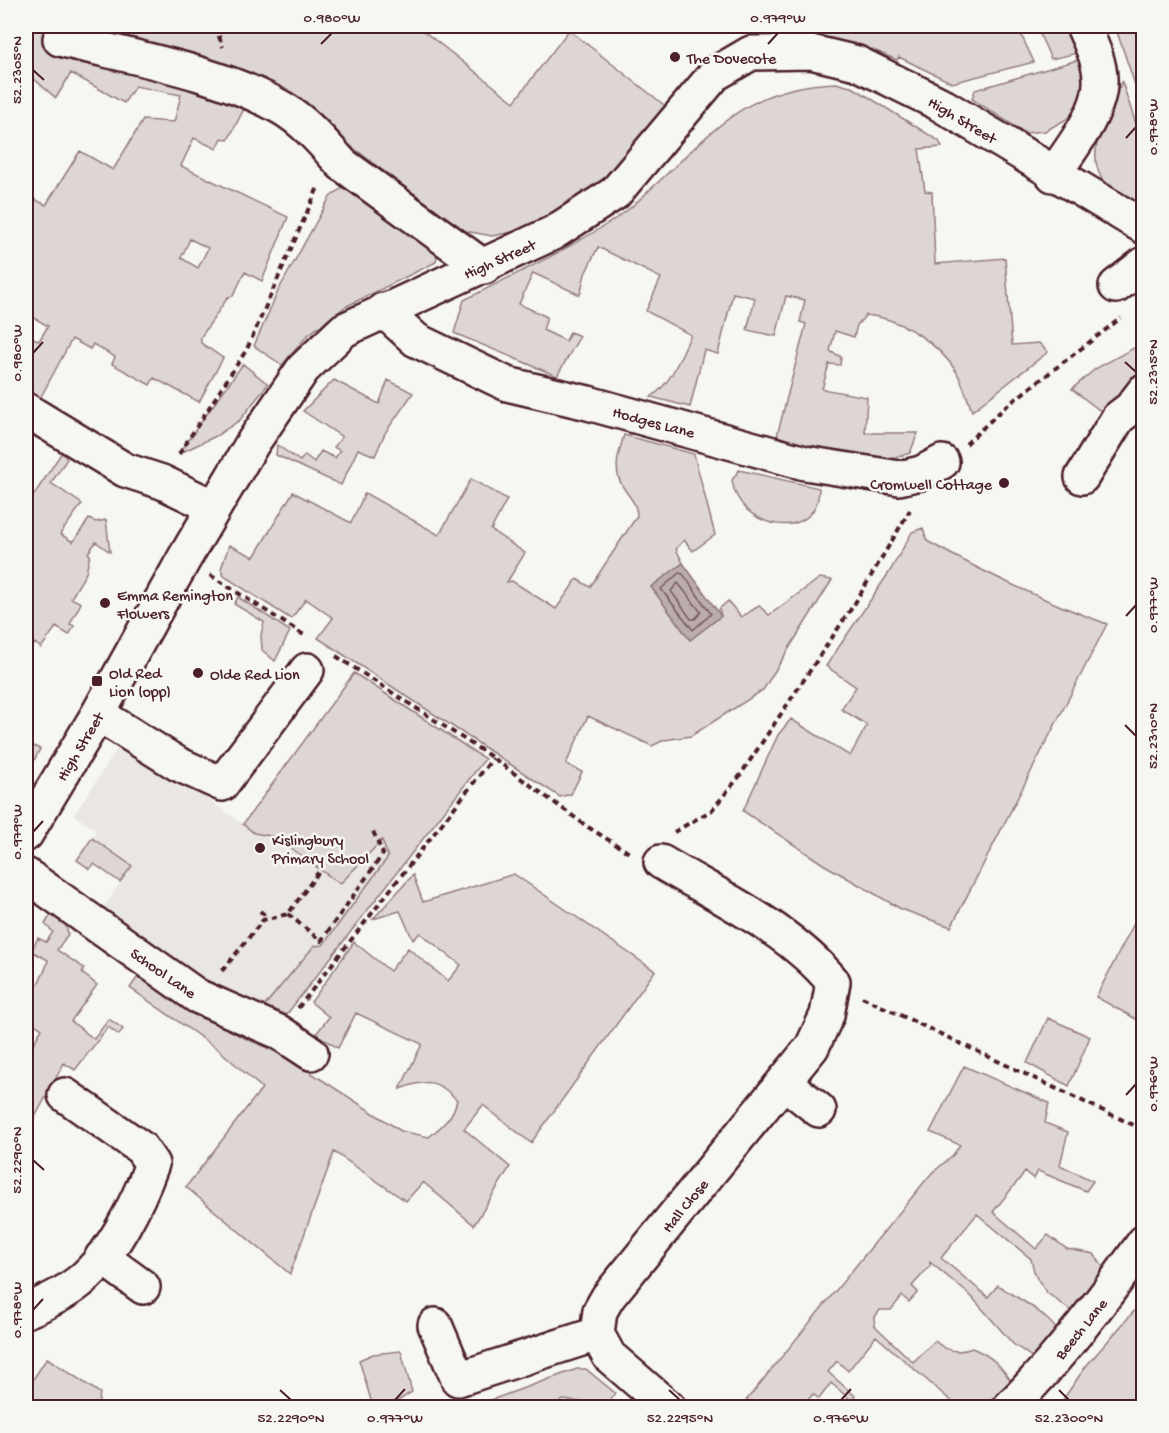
<svg xmlns="http://www.w3.org/2000/svg" width="1169" height="1433" font-family="'Gochi Hand',sans-serif">
	<style>
		.built { fill: #e9e6e3 }
		.green { fill: #ddd6d5; stroke: #947a80; stroke-width: 1.5; fill-rule: evenodd }
		.water { fill: #bbadae; stroke: #8e747a; stroke-width: 1.5 }
		.lines { fill: none; stroke-linecap: round; stroke-linejoin: round }
		.shore { stroke: #77585f; stroke-width: 1.5 }
		.minor-casing { stroke: #4a1f2b; stroke-width: 38 }
		.path { stroke: #4a1f2b; stroke-width: 4; stroke-dasharray: 6 4.5; stroke-linecap: butt }
		.minor { stroke: #f6f6f2; stroke-width: 33 }
		.ticks { fill: none; stroke: #4a1f2b; stroke-width: 2 }
		.poi-dot { fill: #4a1f2b; stroke: #f6f6f2; stroke-width: 2 }
		.labels { text-anchor: middle; stroke-width: 5; stroke-linejoin: round; paint-order: stroke }
		.poi-label { font-size: 16px; fill: #4a1f2b; stroke: #f6f6f2; text-anchor: start }
		.street-label { font-size: 16px; fill: #4a1f2b; stroke: #f6f6f2 }
		.neatline { fill: none; stroke: #4a1f2b; stroke-width: 2 }
		.ticks-label { font-size: 15px; text-anchor: middle; fill: #4a1f2b }
	</style>
	<rect width="100%" height="100%" fill="#f6f6f2"/>
	<filter id="ink" filterUnits="userSpaceOnUse"><feTurbulence type="fractalNoise" baseFrequency=".0167" numOctaves="2"/><feDisplacementMap in="SourceGraphic" scale="12" xChannelSelector="R" yChannelSelector="G"/><feConvolveMatrix kernelMatrix="1 2 1 2 8 2 1 2 1" color-interpolation-filters="sRGB"/></filter>
	<g filter="url(#ink)">
		<path class="built" d="M354,673L406,857L283,1019L202,988L103,908L132,866L92,838L96,830L74,815L119,746L173,775L243,824Z"/>
		<path class="green" d="M32,26H417L514,102L569,30L668,108L608,182L528,229L492,236L460,230L334,133L283,123L249,105L243,111L228,140L222,138L217,149L194,138L181,166L288,217L262,281L245,272L233,296L228,297L201,337V343L223,358L199,402L154,378L150,385L112,364L115,357L93,344L90,349L72,339L37,404L26,396V334L39,341L48,326L26,313V204L30,197L46,205L80,151L113,170L143,120L174,122L181,95L135,86L124,103L71,73L56,98L26,72V37ZM190,239L208,248L198,268L181,258Z
			M792,26H1017L1034,62L952,83L899,57L897,60L859,44L856,50Z
			M1036,26H1066L1078,53L1051,59Z
			M1115,26H1143V108Z
			M1081,59L1088,82L1076,114L1045,131L1025,133L972,99L975,90Z
			M1122,82L1143,145V205C1133,200 1115,194 1107,186C1080,156 1108,111 1122,82Z
			M836,83L854,88L939,141L942,147L919,149L925,191L932,192L935,264L1005,258L1012,345L1039,343L1048,352L972,411C967,398 963,383 956,371C937,342 900,318 866,315L857,325L854,337L835,331L830,351L841,357L840,365L829,364L822,389L867,397L865,433H918L910,453C864,468 821,451 777,436L806,324L800,322L805,300L786,296L776,336L747,330L755,298L733,293L718,354L704,350L690,407L651,397C673,382 679,358 691,335L646,311L661,278L598,247L585,274L580,295L533,273L519,304L547,317L543,330L566,341L570,332L580,336L557,376L454,333L464,300C517,273 572,248 621,215C633,207 644,195 655,185C716,129 747,86 836,83Z
			M342,188C376,202 415,226 437,256L436,262L345,307L308,335L282,365L254,346L278,291L330,197Z
			M1143,343V380L1103,413L1072,389L1095,369Z
			M243,364L268,384L240,420L216,436L178,454Z
			M334,380L379,404L388,380L413,393L385,433L375,456L358,449L341,485L276,455L277,445L300,461L305,455L314,462L321,451L335,458L340,451L334,447L342,437L303,411Z
			M624,435L694,454L715,535L693,551L684,540L676,549L683,563L651,587L690,640L721,616L719,609L728,601L741,617L759,606L769,615L820,578L832,580L763,690L691,736L664,740L652,746L588,716L566,764L582,772L571,794L560,797L318,638L333,618L306,599L291,619L224,576L221,569L229,545L254,557L293,492L351,523L365,493L439,535L471,479L507,499L491,530L525,553L507,582L512,581L556,609L577,579L590,587L637,516C637,503 629,497 623,487C612,470 619,452 624,435Z
			M62,452L67,459L51,483L82,504L60,534L73,542L89,519L96,522L106,520L110,552L96,542L88,553L90,555L86,573L71,598L81,603L70,624L74,626L69,635L56,627L41,648L35,643L26,655V507Z
			M739,470L819,488C819,544 738,531 732,480Z
			M923,528L927,541C986,574 1044,601 1107,624L951,927L901,909L823,864L743,811L778,735L791,719L850,756L867,725L841,709L856,687L826,666L890,571L912,532Z
			M238,597L290,631L275,661L262,650L261,635L264,622L234,604Z
			M354,673L485,759L283,1019L261,1010L314,946L323,945L388,857L382,840L340,884L276,837L254,833L243,824Z
			M26,742L40,749L26,776Z
			M92,838L132,866L120,882L94,864L90,869L77,860Z
			M514,874L655,971L531,1143L483,1105L464,1129L510,1167L474,1225L423,1182L406,1201L334,1152L290,1274L186,1187L262,1088L219,1050L130,988L137,978H146L165,985L238,1035L285,1056L401,1131L429,1137C442,1126 453,1118 457,1100C437,1079 427,1079 400,1089L422,1044L356,1013L338,1048L316,1034L329,1017L311,1002L354,942L390,971L408,948L448,981L461,965L420,933L413,940L400,911L373,919L413,875L423,902Z
			M1143,906V1023L1096,997Z
			M52,913L65,920L68,934L57,950L84,968L82,973L97,985L71,1021L94,1039L109,1019L123,1029L119,1035L108,1027L75,1070L64,1063L26,1134V1047L30,1049L42,1029L26,1018C26,991 43,985 48,960L31,951L38,938L46,942L53,932L45,924Z
			M1048,1018L1090,1037L1069,1086L1027,1063Z
			M964,1066L1049,1103L1045,1123L1068,1132L1060,1165L1093,1181L1086,1191L1038,1171L1034,1179L1025,1172L993,1212L1036,1249L1048,1235L1067,1249L1094,1254L1107,1273L1078,1311H1071L1046,1292L1035,1275L1031,1259L977,1214L941,1258L988,1297L998,1285C1022,1302 1039,1307 1058,1331L1035,1359L1013,1344L971,1296L930,1262V1266L912,1286L918,1292L909,1302L902,1296L891,1310H880L874,1318L875,1326L913,1362L935,1341C946,1351 958,1354 972,1348C992,1356 1002,1367 1013,1384L990,1407H958L876,1336L848,1371L837,1361L828,1372L855,1396L852,1401L831,1383L819,1399L813,1394L802,1407L740,1408L930,1175L953,1155L960,1145L930,1132Z
			M1143,1301V1407H1058L1086,1366Z
			M401,1351L412,1392L393,1404L373,1407L359,1360L373,1354Z
			M47,1358L100,1393L98,1407H26V1390Z
			M577,1369H586L615,1393L607,1405L563,1400L553,1407H490L491,1400Z"/>
		<path class="water" d="M683,563L721,616L690,640L651,587Z"/>
		<g class="lines">
			<path class="shore" d="M679,573L683,574L711,614L693,630L661,589Z
				M678,583L701,612L695,619H691L671,591Z"/>
			<defs>
				<path id="minor" d="M60,39C130,57 220,72 282,108C306,122 324,144 342,164L484,267
					M1053,175C1070,150 1102,111 1100,79C1100,61 1090,42 1083,26
					M1116,286L1144,264
					M383,310L416,340L507,384L588,403L805,463L899,478L921,473L942,462
					M26,410L125,470L162,482L214,507
					M1082,477L1118,418L1131,408L1144,391
					M98,714L178,764L222,784L307,670
					M26,834L98,714L184,559L252,444L303,369L344,330L553,233L615,193L715,74L751,53L811,52L857,63L938,103L1144,227
					M26,875L197,996L279,1032L311,1053
					M785,1083L819,1110
					M102,1257L143,1287
					M26,1311C43,1304 64,1294 79,1282C112,1256 138,1202 152,1164L141,1148L65,1095
					M435,1325L458,1379L597,1334L600,1311L608,1297L812,1047L827,1015L833,982C791,930 718,896 661,862
					M597,1334L609,1356L669,1408
					M1009,1408C1060,1357 1103,1300 1144,1242"/>
			</defs>
			<use href="#minor" class="minor-casing"/>
			<path class="path" d="M215,26L223,47
				M966,444L1005,407L1121,318
				M179,454L247,349L319,185
				M210,575L307,637
				M336,656L493,758L588,827L631,854
				M674,832L712,810L739,777L855,603L910,510
				M260,911L268,918
				M288,914L321,941L383,854L372,829
				M222,971L263,920L288,914L320,870
				M862,997L1144,1130
				M298,1008L493,758"/>
			<use href="#minor" class="minor"/>
		</g>
	</g>
	<path class="ticks" d="M321,44L332,33M768,44L778,33M33,70L44,80M1126,138L1136,127M33,353L43,342M1125,362L1136,372M1126,616L1136,605M1125,725L1136,736M33,832L43,821M1126,1095L1136,1084M33,1160L44,1170M33,1310L43,1299M280,1390L291,1400M669,1390L680,1400M1059,1390L1069,1400M395,1400L405,1389M841,1400L851,1389"/>
	<g class="poi-dot">
		<circle cx="675" cy="57" r="6"/>
		<circle cx="1004" cy="483" r="6"/>
		<circle cx="105" cy="603" r="6"/>
		<circle cx="198" cy="673" r="6"/>
		<rect x="91" y="675" width="12" height="12" rx="3"/>
		<circle cx="260" cy="848" r="6"/>
	</g>
	<g class="labels">
		<g class="poi-label">
			<text x="687" y="63">The Dovecote</text>
			<text x="992" y="489" text-anchor="end">Cromwell Cottage</text>
			<text x="117" y="600">Emma Remington<tspan x="117" dy="18">Flowers</tspan></text>
			<text x="109" y="678">Old Red<tspan x="109" dy="18">Lion (opp)</tspan></text>
			<text x="210" y="679">Olde Red Lion</text>
			<text x="272" y="845">Kislingbury<tspan x="272" dy="18">Primary School</tspan></text>
		</g>
		<g class="street-label">
			<text transform="translate(963 119) rotate(31)" y="6">High Street</text>
			<text transform="translate(499 258) rotate(-24)" y="6">High Street</text>
			<text transform="translate(654 421) rotate(15)" y="6">Hodges Lane</text>
			<text transform="translate(79 746) rotate(-59)" y="6">High Street</text>
			<text transform="translate(164 972) rotate(35)" y="6">School Lane</text>
			<text transform="translate(684 1205) rotate(-51)" y="6">Hall Close</text>
			<text transform="translate(1080 1328) rotate(-51)" y="6">Beech Lane</text>
		</g>
	</g>
	<rect width="1169" height="1433" fill="none" stroke="#f6f6f2" stroke-width="66"/>
	<rect x="33" y="33" width="1103" height="1367" class="neatline"/>
	<g class="ticks-label">
		<text x="332" y="22">0.980°W</text>
		<text x="778" y="22">0.979°W</text>
		<text transform="translate(16 70) rotate(-90)" y="5">52.2305°N</text>
		<text transform="translate(1152 127) rotate(-90)" y="5">0.978°W</text>
		<text transform="translate(16 353) rotate(-90)" y="5">0.980°W</text>
		<text transform="translate(1152 372) rotate(-90)" y="5">52.2315°N</text>
		<text transform="translate(1152 605) rotate(-90)" y="5">0.977°W</text>
		<text transform="translate(1152 736) rotate(-90)" y="5">52.2310°N</text>
		<text transform="translate(16 832) rotate(-90)" y="5">0.979°W</text>
		<text transform="translate(1152 1084) rotate(-90)" y="5">0.976°W</text>
		<text transform="translate(16 1160) rotate(-90)" y="5">52.2290°N</text>
		<text transform="translate(16 1310) rotate(-90)" y="5">0.978°W</text>
		<text x="291" y="1422">52.2290°N</text>
		<text x="395" y="1422">0.977°W</text>
		<text x="680" y="1422">52.2295°N</text>
		<text x="841" y="1422">0.976°W</text>
		<text x="1069" y="1422">52.2300°N</text>
	</g>
</svg>
